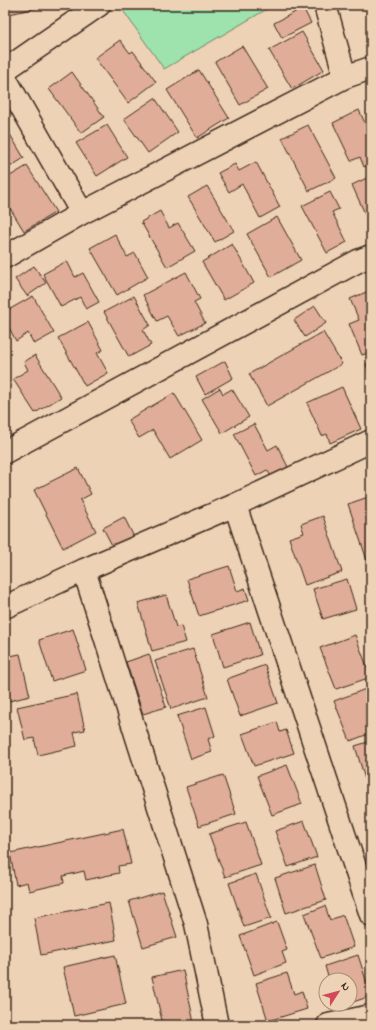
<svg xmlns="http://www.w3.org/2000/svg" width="376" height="1030" font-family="'Indie Flower',sans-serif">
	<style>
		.green { fill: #9ee2ae; stroke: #6c8666 }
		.building { fill: #e0ae98; stroke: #3b2a1e }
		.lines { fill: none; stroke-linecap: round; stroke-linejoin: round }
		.minor-casing { stroke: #3b2a1e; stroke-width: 25 }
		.minor { stroke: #eed2b5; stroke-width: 22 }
	</style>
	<rect width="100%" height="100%" fill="#eed2b5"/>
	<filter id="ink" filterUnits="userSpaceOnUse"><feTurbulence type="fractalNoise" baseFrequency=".025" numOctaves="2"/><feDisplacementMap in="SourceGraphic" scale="8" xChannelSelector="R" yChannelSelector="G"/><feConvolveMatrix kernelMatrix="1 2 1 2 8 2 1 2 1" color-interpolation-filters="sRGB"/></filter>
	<g filter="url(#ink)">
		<path class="green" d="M124,5H274L164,69L122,9Z"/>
		<path class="building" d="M7,5H41V7L9,14Z
			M303,8L311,23L282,38L274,23Z
			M302,32L324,70L292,89L269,50Z
			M120,40L130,53L133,51L156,82L128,103L95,58Z
			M242,46L268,89L240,105L215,62Z
			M199,70L229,118L197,138L167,90Z
			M72,72L104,117L81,133L49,89Z
			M155,98L178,132L148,153L124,119Z
			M359,110L371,136V163L364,167L360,157L351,161L333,123Z
			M107,125L127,157L97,176L76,143Z
			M308,125L336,178L309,191L282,138Z
			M5,126L24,158L5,170Z
			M256,162L280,207L260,218L242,184L229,192L218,173L235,164L239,171Z
			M27,166L56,212L24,231L5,200V179Z
			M371,176V227L352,185Z
			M207,186L234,231L215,242L188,197Z
			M330,192L339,209L332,212L347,242L327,253L302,206Z
			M160,211L169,228L178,223L195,251L167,267L141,222Z
			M277,217L301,260L271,277L247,234Z
			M115,234L127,257L135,253L148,277L117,295L90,248Z
			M232,244L254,283L224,300L202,262Z
			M67,261L75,277L83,273L99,302L86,309L80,297L61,307L43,274Z
			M34,266L46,283L27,296L15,279Z
			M186,272L200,299L194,302L205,323L179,336L167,316L157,321L143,295Z
			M371,290V352L362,355L349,324L359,320L350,299Z
			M33,296L54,333L34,344L28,333L16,341L5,320V312Z
			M134,296L150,325L143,330L151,345L129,357L104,312Z
			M315,306L326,323L305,337L294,320Z
			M88,322L103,350L97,353L108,373L85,386L58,338Z
			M323,332L342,364L267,406L249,374Z
			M35,355L61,397L35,413L13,379L28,370L24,362Z
			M225,361L233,378L205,394L196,377Z
			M371,362V379L366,364Z
			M342,387L361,429L330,443L327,434L322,436L307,403Z
			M220,388L223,394L232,389L249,417L222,433L202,399Z
			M174,393L202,440L170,459L153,430L139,438L128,420Z
			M254,424L268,450L277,445L290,471L273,479L267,470L256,476L234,434Z
			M78,468L91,494L80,500L96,531L63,548L34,490Z
			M371,496V559L367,560L348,504Z
			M323,516L342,572L305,585L289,538L304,533L301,524Z
			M124,517L136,541L115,551L103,528Z
			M229,566L237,591L245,588L249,600L199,616L187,579Z
			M347,579L356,609L323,619L313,589Z
			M166,595L176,627L181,626L186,642L152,651L138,603Z
			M250,622L260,655L223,667L213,634Z
			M73,629L86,670L52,681L39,640Z
			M355,635L371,677L336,689L320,648Z
			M193,649L208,697L171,709L155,661Z
			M20,654L30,696L5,702V657Z
			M149,654L166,707L143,714L126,662Z
			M265,665L278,703L240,716L227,679Z
			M371,687V733L350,741L334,701Z
			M77,694L85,730L74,732L77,746L38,755L34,738L25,740L17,707Z
			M206,707L215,736L208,739L212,752L191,759L177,716Z
			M277,722L280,732L286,730L294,753L254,766L242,734Z
			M371,741V788L368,789L355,746Z
			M287,765L302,804L272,815L257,776Z
			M223,775L236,814L199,826L186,787Z
			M304,821L317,857L288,867L275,831Z
			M246,822L261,865L225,877L209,834Z
			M123,829L131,864L118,866L119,873L86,880L84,871L63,876L64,883L29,891L27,882L16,885L10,853Z
			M315,865L326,900L286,913L275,878Z
			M256,874L271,918L244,927L229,883Z
			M162,891L177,937L143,947L129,901Z
			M109,903L116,940L41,955L34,918Z
			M325,906L330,920L343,915L354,947L321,958L304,914Z
			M277,922L287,950L282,952L286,963L254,975L240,936Z
			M115,955L126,1004L74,1016L63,967Z
			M358,955L371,996L350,1003V980H329L325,966Z
			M183,970L194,1023L163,1025L152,977Z
			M287,973L294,994L302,991L307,1009L268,1021L256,983Z"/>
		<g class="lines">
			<defs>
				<path id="minor" d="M325,5L345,77
					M5,70L99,5
					M5,78L82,213
					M5,257L82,213L345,77L371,68
					M5,452L358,261L371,256
					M235,505L371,915
					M84,570L196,924L217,1025
					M5,607L84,570L235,505L371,441
					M328,1025L371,1016"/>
			</defs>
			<use href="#minor" class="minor-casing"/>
			<use href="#minor" class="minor"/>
		</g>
	</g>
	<rect width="376" height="1030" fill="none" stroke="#eed2b5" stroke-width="20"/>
	<rect x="10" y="10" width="356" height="1010" fill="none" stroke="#3b2a1e" stroke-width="1.5" filter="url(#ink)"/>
	<g transform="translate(338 992) rotate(54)"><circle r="19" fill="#eed2b5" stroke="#a68f79"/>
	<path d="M0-3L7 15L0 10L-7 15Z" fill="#d1495b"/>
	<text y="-6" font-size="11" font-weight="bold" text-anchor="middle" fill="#3b2a1e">N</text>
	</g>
</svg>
